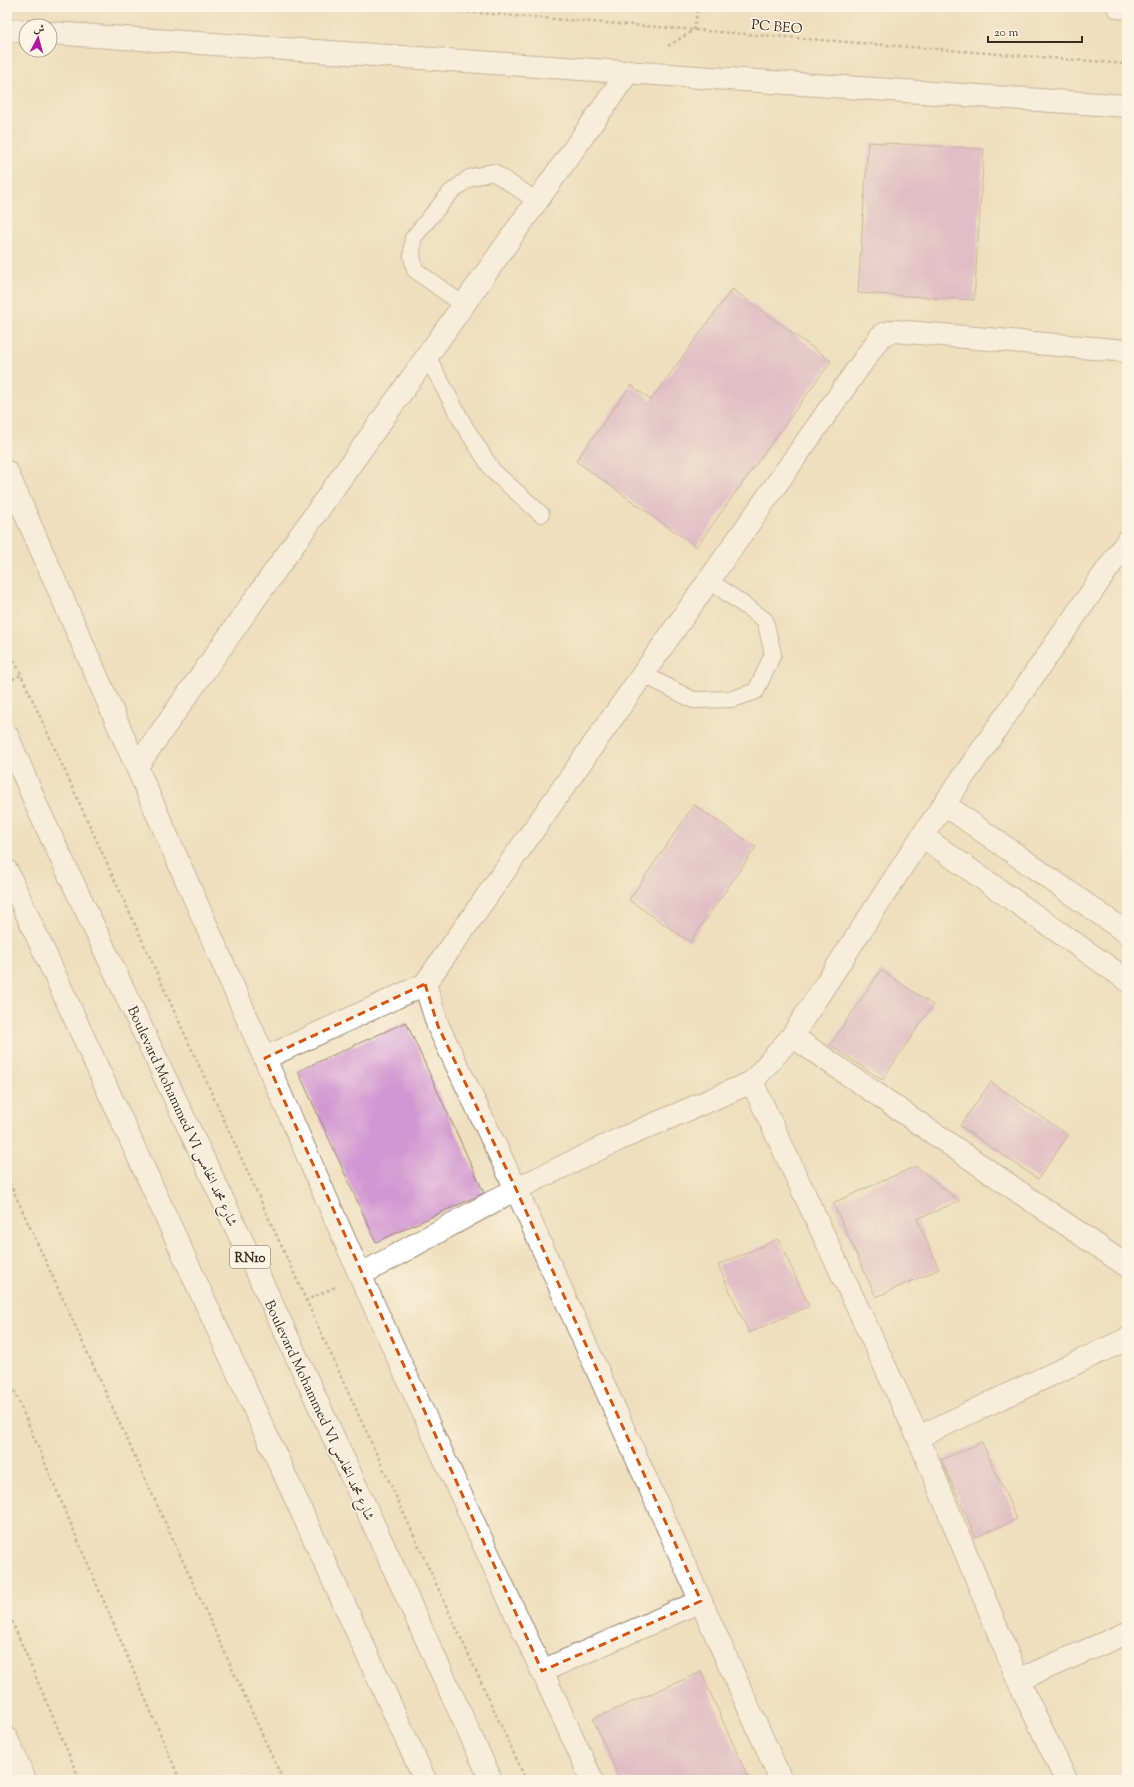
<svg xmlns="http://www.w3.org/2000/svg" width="1134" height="1787" font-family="'Sorts Mill Goudy',Amiri,serif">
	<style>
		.building { fill: #d197d2 }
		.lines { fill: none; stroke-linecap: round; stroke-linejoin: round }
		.service-casing { stroke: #95846e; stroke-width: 18 }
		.minor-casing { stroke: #95846e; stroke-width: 24 }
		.primary-casing { stroke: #95846e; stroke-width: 24 }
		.path { stroke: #95846e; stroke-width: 2.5; stroke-dasharray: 3 3; stroke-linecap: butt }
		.service { stroke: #fff; stroke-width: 16 }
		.minor { stroke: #fff; stroke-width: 22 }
		.primary { stroke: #fff; stroke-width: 22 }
		.marked { fill: none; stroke: #d7540e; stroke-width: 3; stroke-dasharray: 8 5; stroke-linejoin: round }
		.labels { text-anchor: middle; stroke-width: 3; stroke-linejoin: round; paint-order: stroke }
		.shield { fill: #fcf5e5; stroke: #75675a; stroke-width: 1 }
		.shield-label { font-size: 13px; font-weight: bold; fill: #3b2a1e }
		.street-label { font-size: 14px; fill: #3b2a1e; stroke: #fcf5e5 }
	</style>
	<rect width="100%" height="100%" fill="#fcf5e5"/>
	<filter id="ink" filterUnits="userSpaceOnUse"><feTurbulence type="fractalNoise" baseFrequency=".025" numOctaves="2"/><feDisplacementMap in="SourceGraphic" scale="8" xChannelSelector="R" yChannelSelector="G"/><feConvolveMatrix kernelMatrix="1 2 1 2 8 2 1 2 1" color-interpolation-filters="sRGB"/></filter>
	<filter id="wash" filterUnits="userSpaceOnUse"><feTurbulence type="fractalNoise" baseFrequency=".012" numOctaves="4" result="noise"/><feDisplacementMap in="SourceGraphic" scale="16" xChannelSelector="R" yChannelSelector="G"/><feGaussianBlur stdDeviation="0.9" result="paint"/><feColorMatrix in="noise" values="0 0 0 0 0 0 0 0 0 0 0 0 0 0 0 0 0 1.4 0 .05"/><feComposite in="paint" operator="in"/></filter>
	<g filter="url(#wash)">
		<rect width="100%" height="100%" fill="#efdfbe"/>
		<g id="blocks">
			<path class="building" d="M868,142L984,149L974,300L858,293Z
				M732,289L831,361L696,547L576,461L631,385L651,400Z
				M694,805L756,847L690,942L629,900Z
				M881,970L933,1005L882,1080L830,1045Z
				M406,1022L484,1193L376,1242L298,1071Z
				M991,1082L1068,1135L1038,1179L960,1126Z
				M916,1166L959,1201L917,1219L939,1269L876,1297L833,1203Z
				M778,1239L809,1306L749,1333L718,1265Z
				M982,1442L1017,1519L976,1537L941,1460Z
				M701,1672L749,1780H620L593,1719Z"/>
		</g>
	</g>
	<g filter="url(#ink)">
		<use href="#blocks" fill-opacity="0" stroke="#95846e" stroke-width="1"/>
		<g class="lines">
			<defs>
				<path id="service" d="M463,305L415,270L412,256L413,238L450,193L469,178L493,172L537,201
					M427,356L465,427L493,471L541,514
					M643,674L693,700L733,699L756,691L773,654L765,620L710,581"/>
				<path id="minor" d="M7,30L26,31
					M50,33L1127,106
					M7,472L360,1275L592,1780
					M137,766L629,71
					M944,804L1127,933
					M922,836L1127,980
					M792,1036L1127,1266
					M265,1058L425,984
					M752,1082L918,1437L1018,1680L1066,1780
					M360,1275L516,1189L620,1139L752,1082L792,1036L922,836L1127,541
					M918,1437L1127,1339
					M542,1671L701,1601
					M1018,1680L1127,1633
					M7,1739L25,1780
					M781,1780L516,1189L438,1026L425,984L880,337L886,333L895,331L1127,351"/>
				<path id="primary" d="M1118,7L1127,8
					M7,735L39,811L281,1323L491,1780
					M7,871L425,1780"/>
			</defs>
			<use href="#service" class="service-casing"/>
			<use href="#minor" class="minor-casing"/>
			<use href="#primary" class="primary-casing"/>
			<path class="path" d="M402,7L1127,64
				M668,46L694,30L698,7
				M7,644L306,1300L526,1780
				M7,682L21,675
				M7,1177L283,1780
				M305,1301L335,1287
				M7,1374L180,1780
				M7,1610L80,1780"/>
			<use href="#service" class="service"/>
			<use href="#minor" class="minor"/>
			<use href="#primary" class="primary"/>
		</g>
	</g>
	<path d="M0 0H1134V1787H0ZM425,984L438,1026L516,1189L701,1601L542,1671L265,1058Z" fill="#efdfbe" fill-opacity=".55" fill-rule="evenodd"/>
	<path class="marked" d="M425,984L438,1026L516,1189L701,1601L542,1671L265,1058Z"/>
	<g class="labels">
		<rect class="shield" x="230" y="1246" width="40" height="22" rx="3"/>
		<g class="shield-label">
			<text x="250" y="1262">RN10</text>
		</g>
		<g class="street-label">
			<text transform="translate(777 26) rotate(5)" y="5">PC BEO</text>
			<text transform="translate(183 1116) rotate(65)" y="5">Boulevard Mohammed VI شارع محمد الخامس</text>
			<text transform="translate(320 1410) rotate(65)" y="5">Boulevard Mohammed VI شارع محمد الخامس</text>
		</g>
	</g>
	<rect width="1134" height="1787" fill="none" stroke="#fcf5e5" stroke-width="24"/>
	<g transform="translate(38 38) rotate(6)"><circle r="19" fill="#fcf5e5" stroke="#afa495"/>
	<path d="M0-3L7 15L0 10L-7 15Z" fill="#b5179e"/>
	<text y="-6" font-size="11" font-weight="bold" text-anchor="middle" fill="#3b2a1e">ش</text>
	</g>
	<path d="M988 36v6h94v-6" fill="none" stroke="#3b2a1e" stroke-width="2"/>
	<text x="994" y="36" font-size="12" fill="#3b2a1e" stroke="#fcf5e5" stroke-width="3" paint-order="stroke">20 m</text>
</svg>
